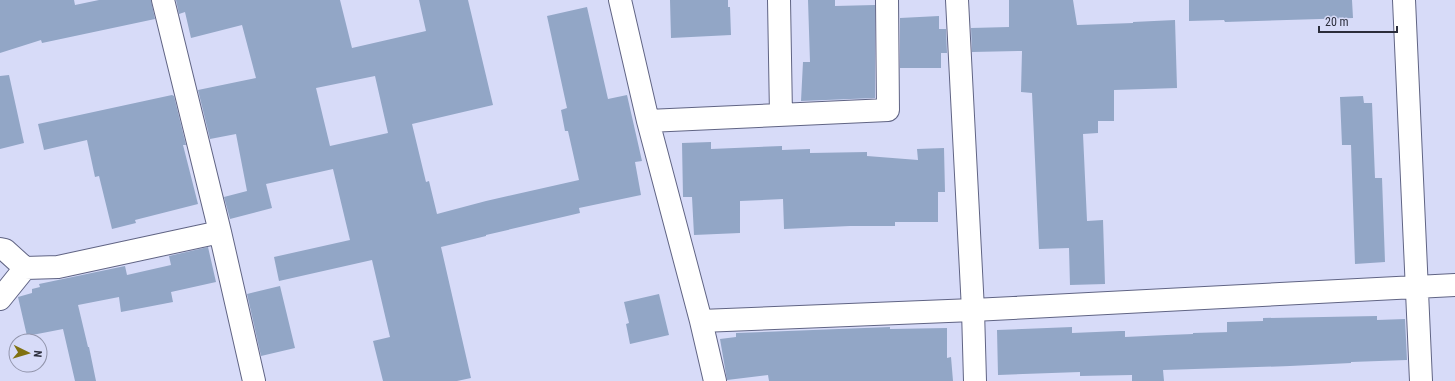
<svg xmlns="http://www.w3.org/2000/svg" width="1455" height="381" font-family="'Roboto Condensed',sans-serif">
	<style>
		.building { fill: #92a6c6; fill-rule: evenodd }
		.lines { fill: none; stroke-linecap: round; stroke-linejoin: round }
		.minor-casing { stroke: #606484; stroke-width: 24 }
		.minor { stroke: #fff; stroke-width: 22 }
	</style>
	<rect width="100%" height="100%" fill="#d7dbf8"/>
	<path class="building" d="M0,0H74L75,5L99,0H151L155,19L42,43L41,40L0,53Z
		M176,0H340L352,48L426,31L419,0H468L493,105L412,124L426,182L429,181L437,214L486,201L579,180L568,131H565L561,110L567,108L547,16L587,7L608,99L627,95L642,161L635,162L641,195L579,208L580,213L486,235V236L441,247L471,378L457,381H383L373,341L390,337L372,260L279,281L274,257L350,240L333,169L266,184L272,208L230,219L224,197L247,191L236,134L210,139L198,90L256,78L242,25L191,38L185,12L179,14ZM375,76L388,133L330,146L316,88Z
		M670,0H728V7H730L731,35L671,38Z
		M808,0H835V6L875,5V98L801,101L803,62H810Z
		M1009,0H1073L1077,25L1133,23V22L1175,20L1177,88L1114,90V121H1098V133L1083,134L1087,221L1103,220L1105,284L1070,285L1069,248L1039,249L1032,93L1021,92L1022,51L972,52L971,28L1009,27Z
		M1189,0H1352L1353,18L1225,22L1224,20L1189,21Z
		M939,16V29H946L947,53H941V68H900V18Z
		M9,75L24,143L0,149V76Z
		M172,95L174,96L186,145H183L198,204L135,220L136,223L112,229L99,176L95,177L87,140L44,150L38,124Z
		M1363,96L1364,103H1372L1375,178H1382L1385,262L1355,264L1351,145H1342L1340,97Z
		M711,142V149L782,146V150L810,149V153L867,152V156L918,160L917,149L944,148L945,192H938V222H895V226H850L784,229L783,199L740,201V233L694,235L692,197H683L682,143Z
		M208,247L216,282L171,292L173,302L121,312L119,297L78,305L88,347H89L96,381H75L63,329L27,336L18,297L32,293V289L40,287L39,284L125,266L127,275L171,265L169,256Z
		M280,286L295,348L261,356L247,294Z
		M659,294L669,335L630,344L626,324L629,323L624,302Z
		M1377,316V320L1405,319L1407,360L1351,362V363L1290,366L1163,370L1164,381H1132V375L1080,376V372L998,375L997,330L1072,327V333L1120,331H1125V337L1167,335L1193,334V333L1227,332V322L1263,321V318Z
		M890,327V329L947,328V358L951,357L953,381H769L768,375L727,380L720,339L736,337V333Z"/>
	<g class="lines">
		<defs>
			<path id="minor" d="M163,0L220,232L254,381
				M620,0L648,121L701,321L715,381
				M779,0L781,115
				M957,0L973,310L975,381
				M1404,0L1421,381
				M648,121L888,110L887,0
				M0,249L5,250L25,268L58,267L220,232
				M0,299L25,268
				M701,321L973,310L1455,285"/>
		</defs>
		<use href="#minor" class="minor-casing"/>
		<use href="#minor" class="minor"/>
	</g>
	<g transform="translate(28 353) rotate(95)"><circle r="19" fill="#d7dbf8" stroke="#9295ac"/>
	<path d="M0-3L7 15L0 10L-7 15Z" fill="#807111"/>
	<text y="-6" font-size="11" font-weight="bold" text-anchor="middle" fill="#2b2d3b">N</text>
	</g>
	<path d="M1319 26v6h78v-6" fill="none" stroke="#2b2d3b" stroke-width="2"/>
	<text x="1325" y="26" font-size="12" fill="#2b2d3b" stroke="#d7dbf8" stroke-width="3" paint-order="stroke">20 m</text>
</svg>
